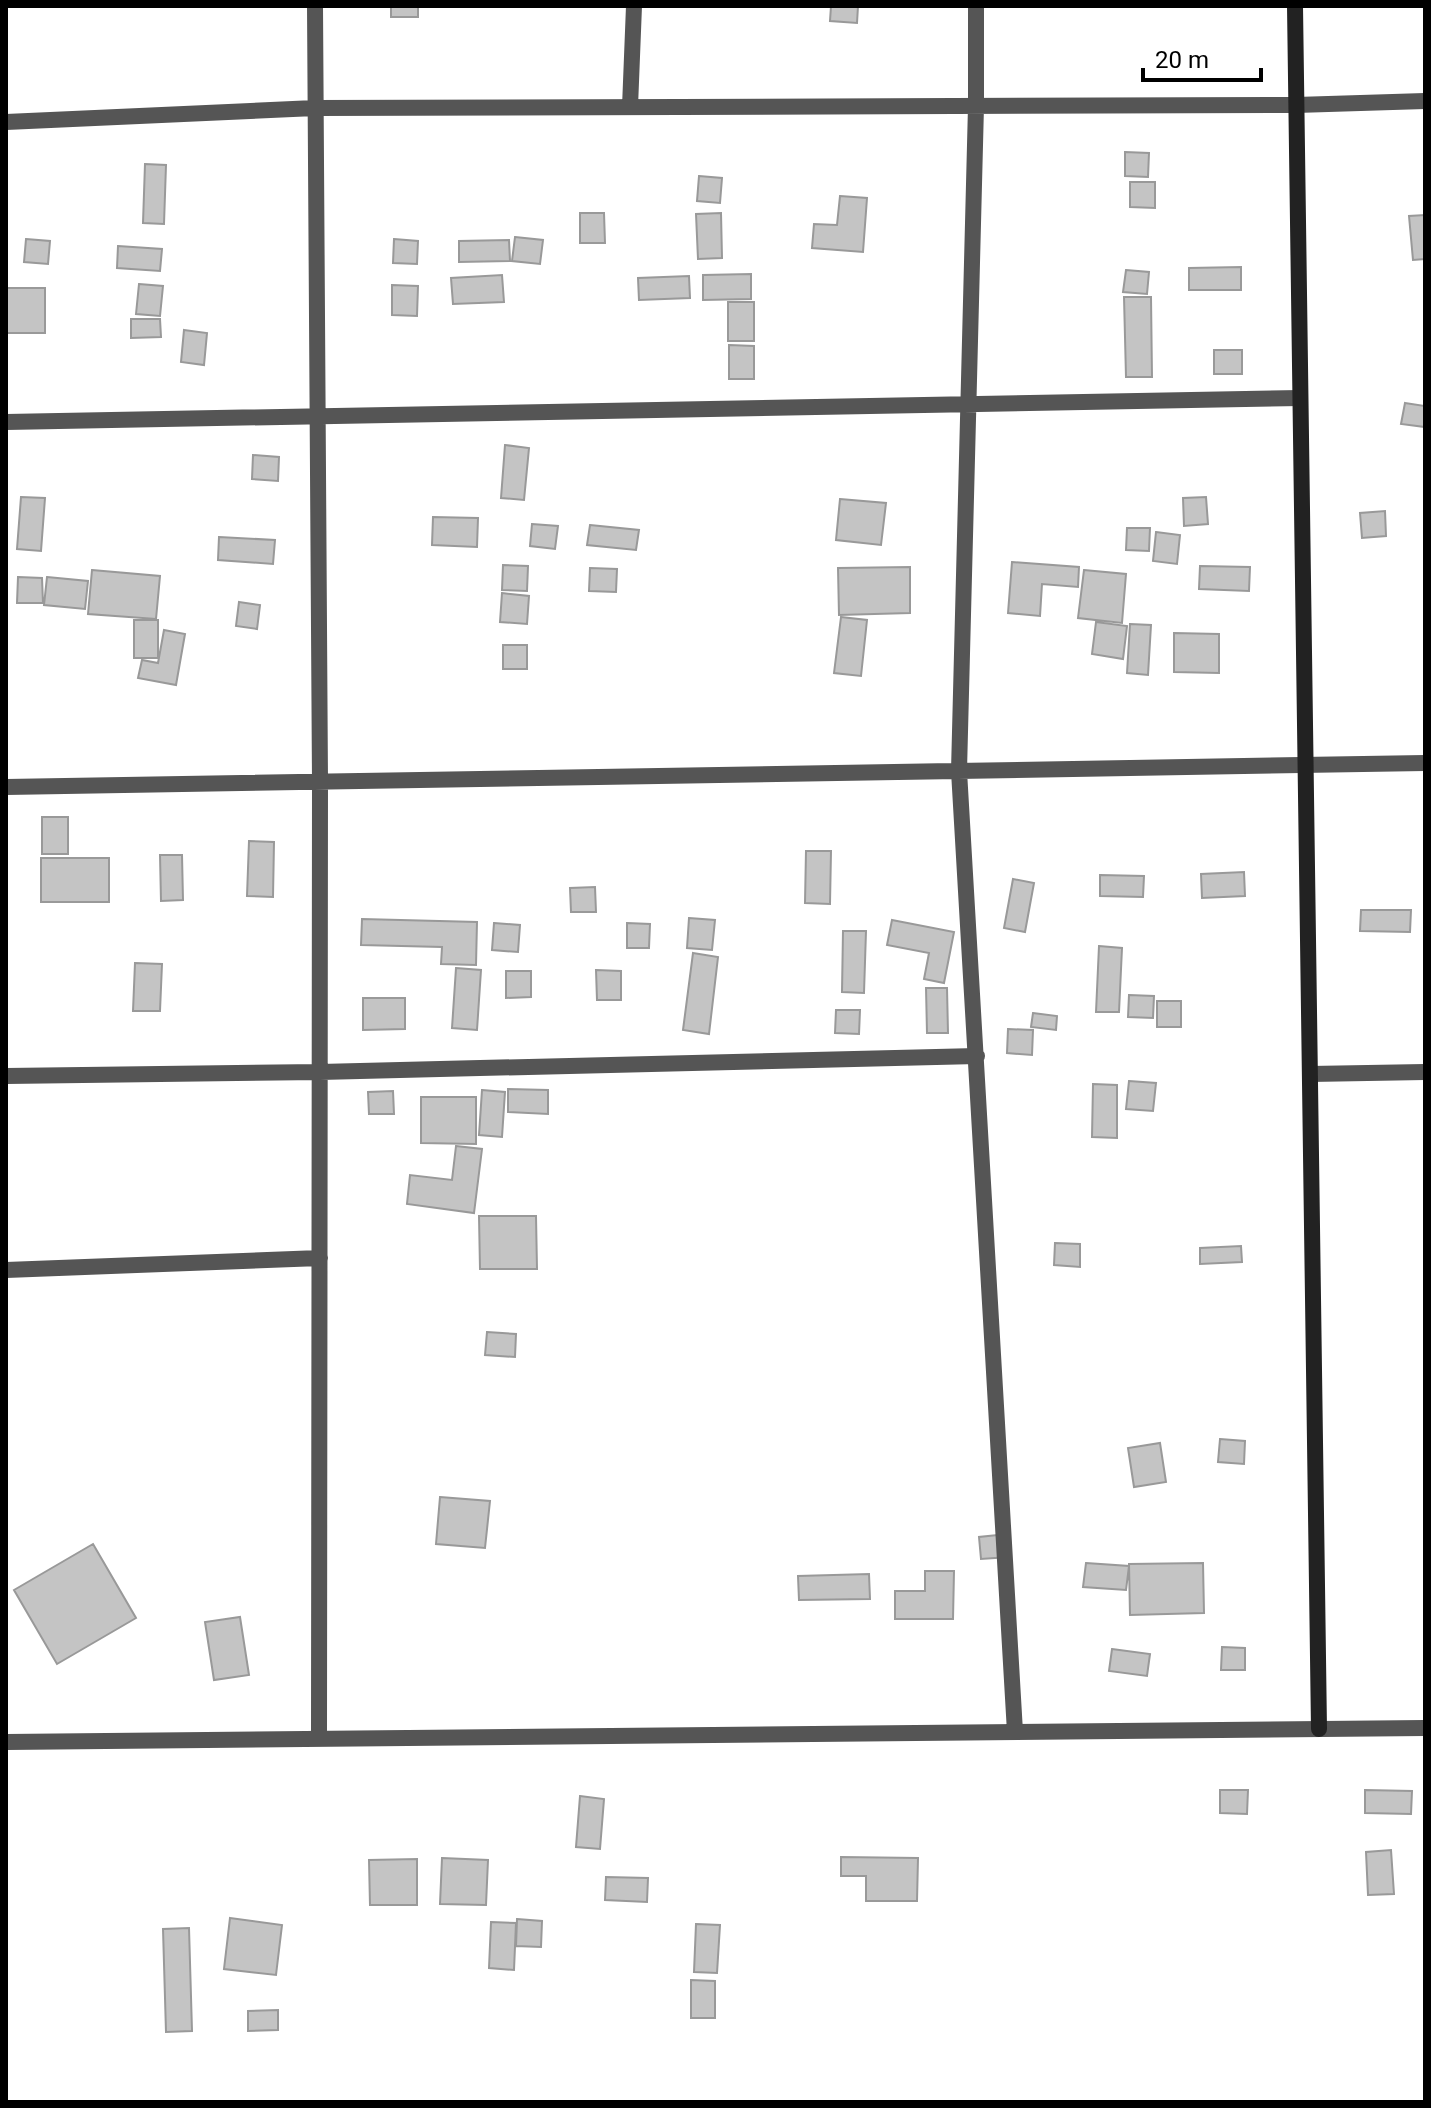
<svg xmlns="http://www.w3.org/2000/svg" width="1431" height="2108" font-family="Roboto,sans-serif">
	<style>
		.building { fill: #c4c4c4; stroke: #999; stroke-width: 2 }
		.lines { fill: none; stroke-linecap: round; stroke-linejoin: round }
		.street { stroke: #555; stroke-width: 16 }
		.secondary { stroke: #222; stroke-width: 16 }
	</style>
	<rect width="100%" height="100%" fill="#fff"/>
	<path class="building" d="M391,6H418V17H391Z
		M831,6H858L857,23L830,21Z
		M1125,152L1149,153L1148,177L1125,176Z
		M145,164L166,165L164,224L143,223Z
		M699,176L722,178L720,203L697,201Z
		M1130,182H1155V208L1130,207Z
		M840,196L867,198L863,252L812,248L814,224L837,225Z
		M580,213H604L605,243H580Z
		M721,213L722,258L698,259L696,214Z
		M1425,215V259L1413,260L1409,216Z
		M515,237L543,240L540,264L512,261Z
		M26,239L50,241L48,264L24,262Z
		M394,239L418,241L417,264L393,263Z
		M509,240L510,261L459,262V241Z
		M118,246L162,249L160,271L117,268Z
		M1241,267V290H1189V268Z
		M1126,270L1149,272L1147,294L1123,292Z
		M751,274V299L703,300V275Z
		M502,275L504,302L453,304L451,278Z
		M689,276L690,298L639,300L638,278Z
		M139,284L163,286L160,316L136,314Z
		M392,285L418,286L417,316L392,315Z
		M6,288H45V333H6Z
		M1124,297H1151L1152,377H1126Z
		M728,302H754V341H728Z
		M131,319H160L161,337L131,338Z
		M184,330L207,333L204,365L181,362Z
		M729,345L754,346V379H729Z
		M1214,350H1242V374H1214Z
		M1405,403L1425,406V427L1401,424Z
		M505,445L529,448L524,500L501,498Z
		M253,455L279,457L278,481L252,479Z
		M21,497L45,498L41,551L17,549Z
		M1206,497L1208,524L1184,526L1183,498Z
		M840,499L886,503L881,545L836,540Z
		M1385,511L1386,536L1362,538L1360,513Z
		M433,517L478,518L477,547L432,545Z
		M532,524L558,526L555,549L530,546Z
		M590,525L639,530L636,550L587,545Z
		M1127,528H1150L1149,551L1126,550Z
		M1156,532L1180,535L1177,564L1153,561Z
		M219,537L275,540L273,564L218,560Z
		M1012,562L1079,567L1078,587L1042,584L1040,616L1008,613Z
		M503,565L528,566L527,591L502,590Z
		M1200,566L1250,567L1249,591L1199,589Z
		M910,567V613L839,615L838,568Z
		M590,568L617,569L616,592L589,591Z
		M92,570L160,576L156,619L88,614Z
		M1084,570L1126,574L1122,623L1078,618Z
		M18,577L42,578L43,603H17Z
		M47,577L88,581L85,609L44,605Z
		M502,593L529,596L527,624L500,622Z
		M239,602L260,605L257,629L236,626Z
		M841,617L867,620L861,676L834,673Z
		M134,620H158V658H134Z
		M1096,622L1127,626L1123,659L1092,654Z
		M1130,624L1151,625L1148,675L1127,673Z
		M164,630L185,634L176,685L138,678L142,660L158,663Z
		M1174,633L1219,634V673L1174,672Z
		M503,645H527V669H503Z
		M42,817H68V854H42Z
		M249,841L274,842L273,897L247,896Z
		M806,851H831L830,904L805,903Z
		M160,855H182L183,900L161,901Z
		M41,858H109V902H41Z
		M1244,872L1245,896L1202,898L1201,874Z
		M1100,875L1144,876L1143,897L1100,896Z
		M1013,879L1034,883L1025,932L1004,928Z
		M595,887L596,912H571L570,888Z
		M1361,910H1411L1410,932L1360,931Z
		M689,918L715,920L712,950L687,948Z
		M362,919L477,922L476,965L441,964L442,947L361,945Z
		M892,920L954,932L944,983L924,979L929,953L887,945Z
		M494,923L520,925L518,952L492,950Z
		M627,923L650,924L649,948H627Z
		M843,931H866L864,993L842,992Z
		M1099,946L1122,948L1119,1012H1096Z
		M693,953L718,957L709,1034L683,1030Z
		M135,963L162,964L160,1011H133Z
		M456,968L481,970L477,1030L452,1028Z
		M596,970L621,971V1000H597Z
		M506,971H531V997L506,998Z
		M926,988H947L948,1033H927Z
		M1129,995L1154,996L1153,1018L1128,1017Z
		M363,998H405V1029L363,1030Z
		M1157,1001H1181V1027H1157Z
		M836,1010H860L859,1034L835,1033Z
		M1033,1013L1057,1016L1056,1030L1031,1027Z
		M1008,1029L1033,1030L1032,1055L1007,1053Z
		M1129,1081L1156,1083L1153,1111L1126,1109Z
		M1093,1084L1117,1085V1138L1092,1137Z
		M508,1089L548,1090V1114L508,1112Z
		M482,1090L505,1092L502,1137L479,1135Z
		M393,1091L394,1114H369L368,1092Z
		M421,1097H476V1144L421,1143Z
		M456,1146L482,1149L474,1213L407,1204L410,1175L452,1180Z
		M479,1216H536L537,1269H480Z
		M1055,1243L1080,1244V1267L1054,1265Z
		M1241,1246L1242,1262L1200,1264V1248Z
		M487,1332L516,1334L515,1357L485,1355Z
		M1220,1439L1245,1441L1244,1464L1218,1462Z
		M1160,1443L1166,1482L1134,1487L1128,1448Z
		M440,1497L490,1501L485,1548L436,1544Z
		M1007,1534L1009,1557L981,1559L979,1537Z
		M93,1544L136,1618L57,1664L14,1590Z
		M1086,1563L1129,1566L1126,1590L1083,1587Z
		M1203,1563L1204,1613L1130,1615L1129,1564Z
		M925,1571H954L953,1619H895V1591H925Z
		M869,1574L870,1599L799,1600L798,1576Z
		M240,1617L249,1675L214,1680L205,1622Z
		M1222,1647L1245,1648V1670H1221Z
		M1112,1649L1150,1654L1147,1676L1109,1671Z
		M1220,1790H1248L1247,1814L1220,1813Z
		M1365,1790L1412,1791L1411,1814L1365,1813Z
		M580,1796L604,1799L600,1849L576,1847Z
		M1391,1850L1394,1894L1368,1895L1366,1852Z
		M841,1857L918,1858L917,1901H866V1876H841Z
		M442,1858L488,1860L486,1905L440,1904Z
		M417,1859V1905H370L369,1860Z
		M606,1877L648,1878L647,1902L605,1900Z
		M230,1918L282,1925L276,1975L224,1969Z
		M517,1919L542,1921L541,1947L516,1946Z
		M491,1922L516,1923L514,1970L489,1968Z
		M696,1924L720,1925L717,1973L694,1972Z
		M189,1928L192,2031L166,2032L163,1929Z
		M691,1980L715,1981V2018H691Z
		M278,2010V2030L248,2031V2011Z"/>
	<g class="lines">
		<path class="street" d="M315,6L320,782L319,1739
			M976,6V106L959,771L1015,1732
			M630,107L634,6
			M6,122L315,108L1296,105L1425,101
			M6,422L1300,398
			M6,787L1425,763
			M1310,1074L1425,1072
			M6,1076L320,1072L977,1056
			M6,1270L320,1258
			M6,1742L1425,1728"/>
		<path class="secondary" d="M1295,6L1319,1729"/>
	</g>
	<rect width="1431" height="2108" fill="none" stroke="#000000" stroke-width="16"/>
	<path d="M1143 68v12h118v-12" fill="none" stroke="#000000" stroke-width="4"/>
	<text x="1155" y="68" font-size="24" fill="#000000" stroke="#ffffff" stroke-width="6" paint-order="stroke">20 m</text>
</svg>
